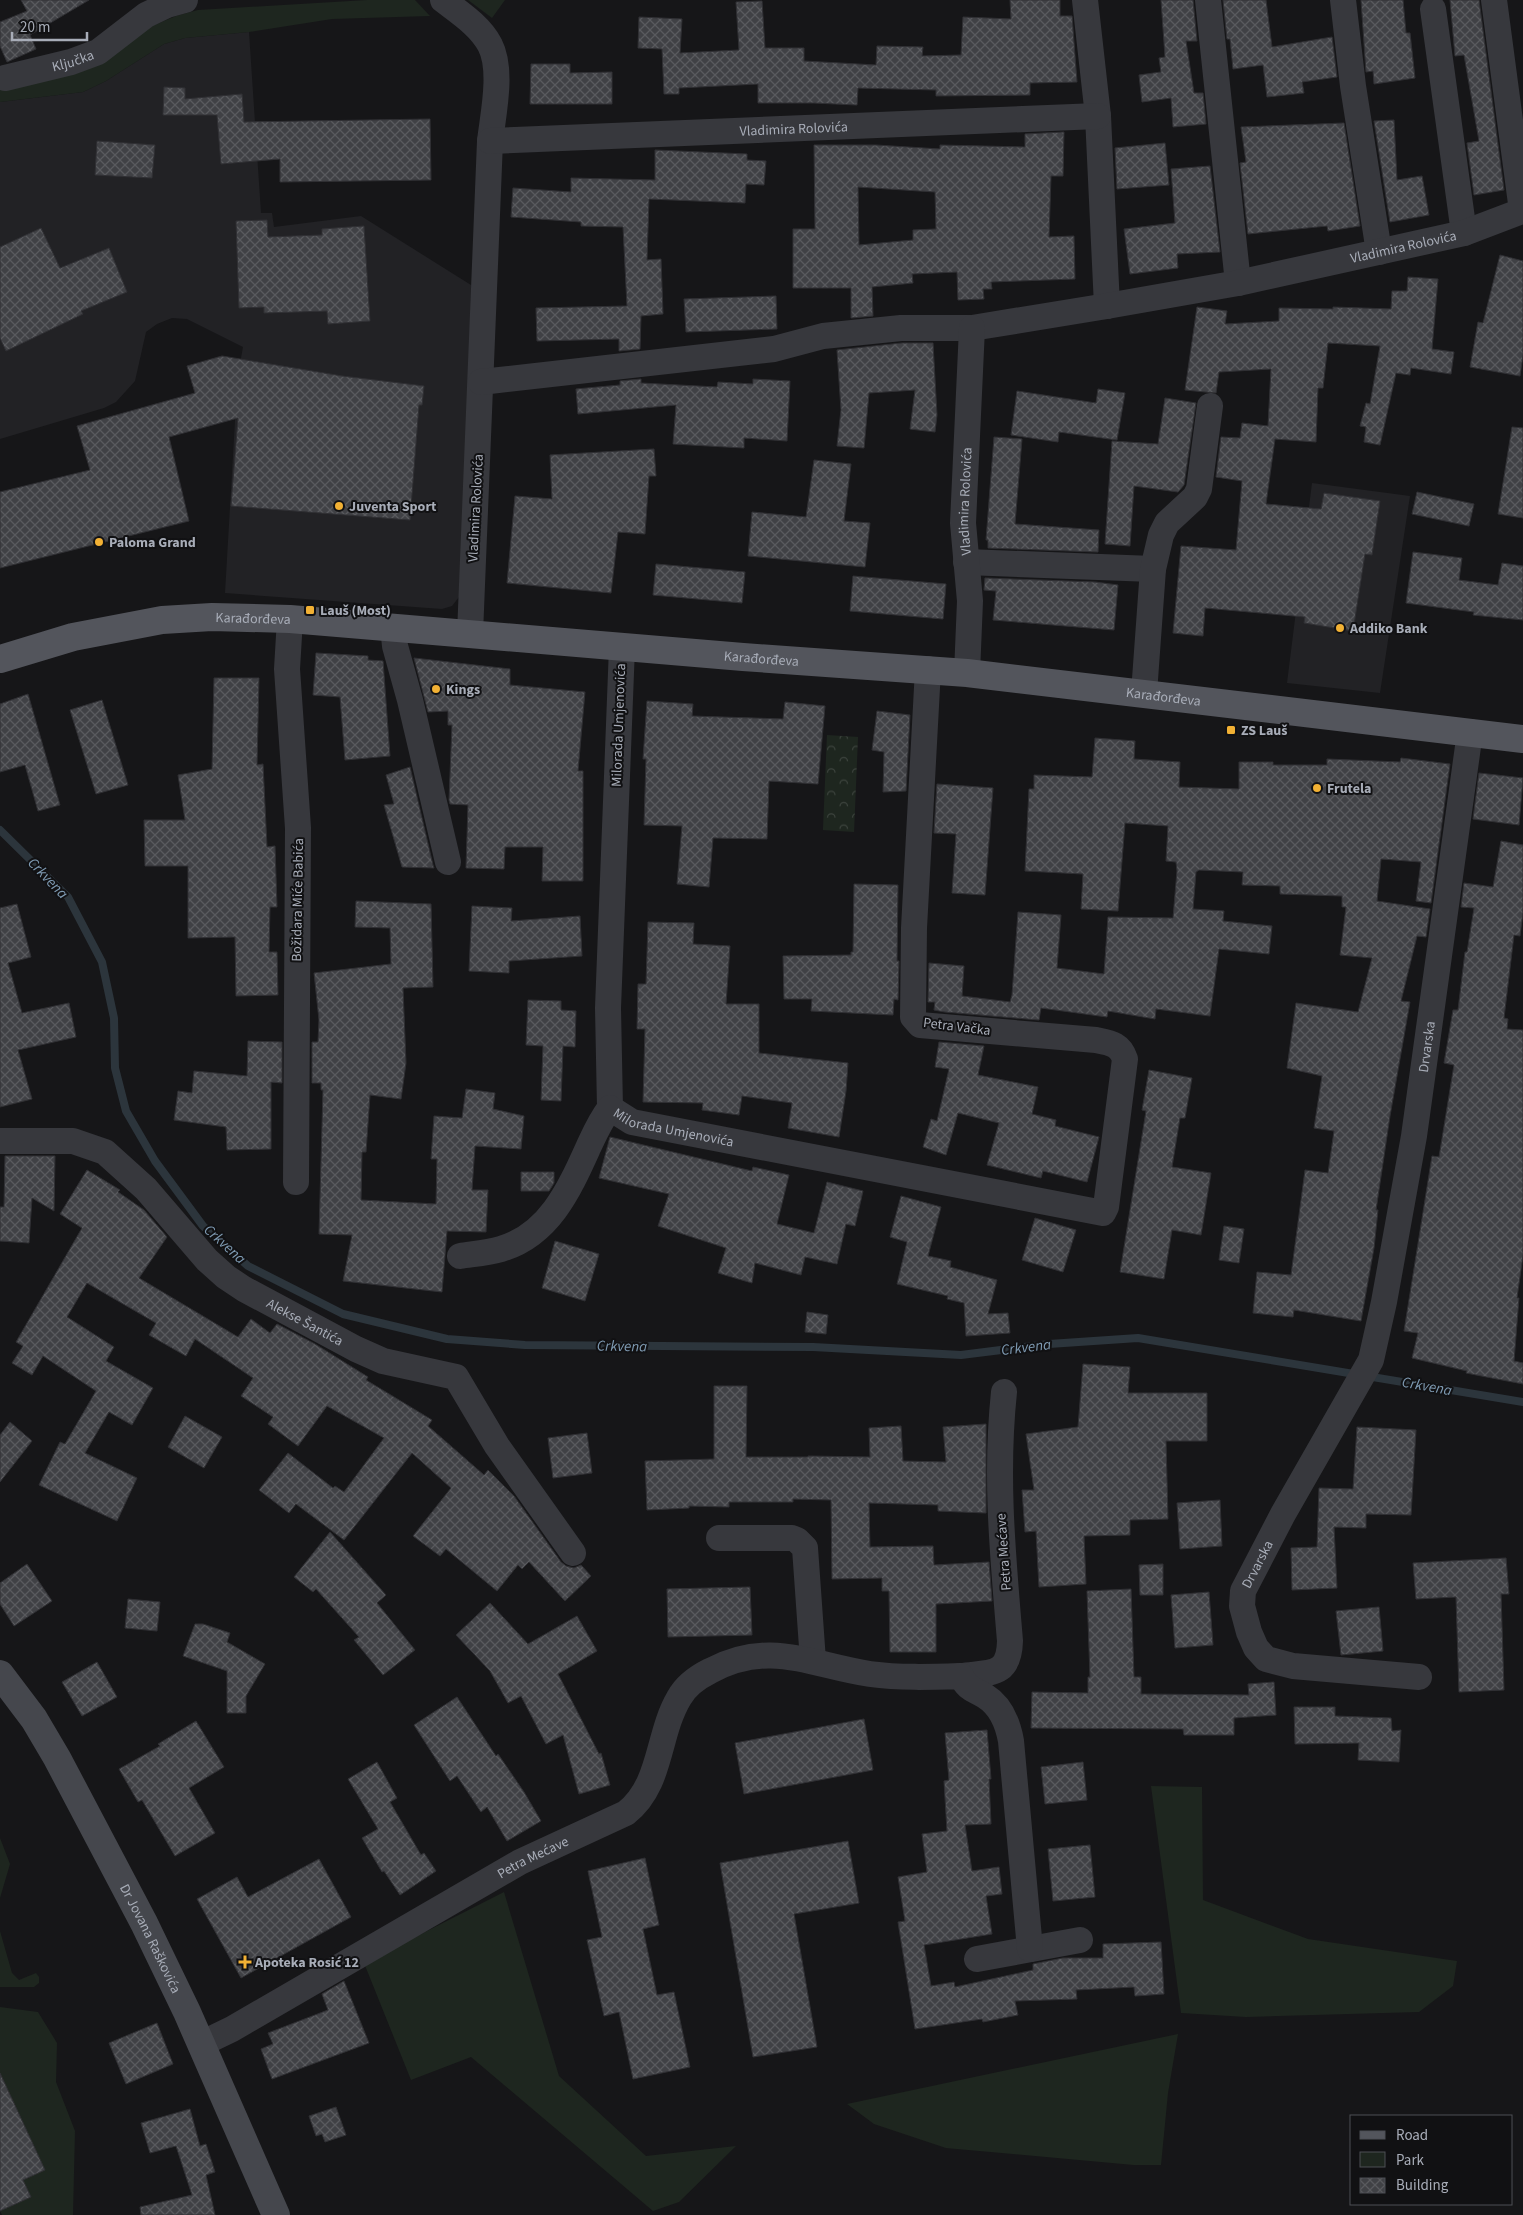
<svg xmlns="http://www.w3.org/2000/svg" width="1523" height="2215" font-family="'Source Sans 3',sans-serif">
	<style>
		.built { fill: #222225 }
		.green { fill: #1e261f }
		.forest { fill: url(#forest-crowns) }
		.lines { fill: none; stroke-linecap: round; stroke-linejoin: round }
		.stream { stroke: #2c353c; stroke-width: 8 }
		.building { fill: url(#building-cross-hatch); stroke: #303034; fill-rule: evenodd }
		.street { stroke: #37383d; stroke-width: 26 }
		.secondary { stroke: #45474d; stroke-width: 28 }
		.primary { stroke: #53555c; stroke-width: 28 }
		.poi-dot { fill: #f2b134; stroke: #111113; stroke-width: 2 }
		.labels { text-anchor: middle; stroke-width: 4; stroke-linejoin: round; paint-order: stroke }
		.street-label { font-size: 14px; fill: #a8adb8; stroke: #111113 }
		.poi-label { font-size: 14px; font-weight: bold; fill: #a8adb8; stroke: #111113; text-anchor: start }
		.water-label { font-size: 15px; font-style: italic; fill: #7f9bb3; stroke: #111113 }
	</style>
	<defs>
		<pattern id="forest-crowns" width="20" height="18" patternUnits="userSpaceOnUse" patternTransform="scale(1.25)"><rect width="20" height="18" fill="#1e261f"/><path d="M2 6a3 3 0 1 1 6 0M12 15a3 3 0 1 1 6 0" fill="none" stroke="#3c433d"/></pattern>
		<pattern id="building-cross-hatch" width="8" height="8" patternUnits="userSpaceOnUse" patternTransform="scale(1.25)"><rect width="8" height="8" fill="#404145"/><path d="M0 0l8 8M0 8l8-8" fill="none" stroke="#595a5e"/></pattern>
	</defs>
	<rect width="100%" height="100%" fill="#161618"/>
	<path class="built" d="M249,32L261,213H272L274,227L361,216L471,285L470,384L459,597L452,606L442,609L225,593L235,421L234,397L243,347L187,319L172,318L157,324L146,332L135,381L116,402L104,408L0,439V102L83,92L106,81L164,44L185,38Z
		M1312,483L1410,496L1380,693L1287,683Z"/>
	<path class="green" d="M367,0H415L430,16L332,19L249,32L185,38L164,44L106,81L83,92L0,102V89L176,16L198,10Z
		M468,0H505L492,18Z
		M1151,1786L1202,1787L1203,1900L1308,1939L1457,1961L1453,1986L1419,2012L1246,2017L1181,2013Z
		M0,1838L10,1864L0,1898Z
		M504,1892L559,2076L646,2156L736,2146L679,2202L653,2211L471,2057L411,2080L364,1963Z
		M0,1931L12,1973L19,1980L36,1973L39,1977V1983L34,1987H0Z
		M0,2007L38,2012L57,2043L56,2082L75,2131L73,2215H2L0,2211L31,2197L23,2180L44,2170L0,2073Z
		M1178,2034L1168,2093L1161,2165H1134L946,2148L874,2124L847,2104Z"/>
	<path class="forest" d="M827,735L858,737L854,832L823,830Z"/>
	<g class="lines">
		<path class="stream" d="M0,830L68,897L102,962L114,1018L115,1068L126,1111L155,1161L203,1226L248,1266L343,1314L447,1339L525,1345L813,1347L961,1355L1049,1344L1138,1338L1523,1402"/>
	</g>
	<path class="building" d="M21,0H89L30,35L36,49L7,62L0,46V22L27,11Z
		M1010,0H1060V16H1072L1077,82L1030,83V95L936,96V90L858,88L857,105L814,103H758V84L679,88V94H664L662,49L638,48L639,17L682,19L680,53L739,50L736,2L762,1L765,48H804V61L876,65L877,46L923,47L922,56L961,55L963,17L1011,19Z
		M1161,0H1193L1197,41H1186L1194,93H1203L1206,124L1173,127L1171,98L1142,102L1139,75L1161,72L1159,58L1165,57Z
		M1223,0H1266L1272,47L1332,37L1337,77L1302,82L1304,93L1267,97L1263,65L1233,69L1230,39H1227Z
		M1361,0H1403L1406,33H1410L1415,78L1374,84L1373,71L1366,72Z
		M1450,0H1479L1504,190L1474,195L1467,143L1479,141L1464,55L1455,56Z
		M531,64H570V73L612,72V104H530Z
		M164,87L185,88V99L242,94L244,122L430,119L431,180L280,182V159L221,164L217,115H163Z
		M1394,120L1397,180L1422,176L1429,215L1390,222L1374,121Z
		M1344,123L1360,226L1328,231L1327,226L1248,234L1240,163L1246,162L1241,127Z
		M1064,132L1063,176H1051L1049,237L1074,236L1075,279L991,282L992,289H983L984,299L958,300L957,272L912,274L913,283L872,287L873,316L851,318V288H793V229H815L814,145H876L940,149V145L1025,147V134ZM858,187L935,192L936,229L913,230V240L859,245Z
		M97,141L155,145L152,178L95,175Z
		M1165,143L1169,185L1117,189L1115,148Z
		M655,150L747,154V160L766,161L764,185L746,184L745,203L649,199L647,260L661,259L663,314L641,316L640,349L619,351V339L537,341L536,308L627,306L623,227L581,226V222L511,217L513,188L571,192V178L655,180Z
		M1210,166L1220,252L1177,254L1178,268L1130,274L1124,229L1175,223L1171,169Z
		M267,220L268,237L322,235V229L364,226L370,321L328,324L327,311L264,313V307L239,308L236,221Z
		M41,228L60,268L109,248L127,292L81,311L83,314L6,351L0,338V247Z
		M1500,255L1523,261V355L1520,376L1470,367L1478,322L1483,323Z
		M1408,277L1438,279L1432,349L1454,352L1451,374L1411,368L1410,375L1396,373L1380,445L1364,442L1366,427L1360,426L1366,403L1370,404L1380,346L1328,343L1323,388H1318L1316,442L1275,439L1266,504L1321,509L1324,493L1380,501L1372,555L1365,554L1353,631L1304,623L1305,617L1205,608L1203,636L1173,633L1181,546L1236,550L1242,481L1216,477L1221,437L1240,438L1242,423L1268,426L1271,369L1219,372L1216,393L1185,390L1197,307L1227,311L1225,324L1279,321V308L1333,309V307L1391,309L1392,291H1407Z
		M776,296L777,329L686,332L684,299Z
		M902,343H933L937,415L935,432L910,429L915,390L869,393L864,448L837,446L841,410L837,350Z
		M222,356L342,376L424,386L422,405H419L410,520L231,506L238,418L169,437L189,521L0,568V492L90,470L77,426L195,393L187,366Z
		M641,379V383L717,387L718,382L753,384V379L790,381L787,441L744,438V448L673,444L676,405L578,414L576,389L620,385V381Z
		M1098,389L1125,393L1117,440L1059,432L1058,442L1011,435L1017,391L1096,403Z
		M1165,398L1196,403L1184,485L1178,492L1134,486L1130,546L1105,544L1112,441L1158,444Z
		M1512,427L1523,428V518L1498,514Z
		M994,437L1022,439L1015,524L1099,530L1098,552L988,548V540H986Z
		M654,449L656,476H649L645,534L618,532L611,593L507,583L515,496L552,499L550,455Z
		M814,460L851,464L844,521L870,523L865,567L748,556L752,512L806,517Z
		M1417,492L1474,504L1469,526L1412,514Z
		M1413,552L1462,558L1459,580L1498,585L1502,563L1523,566V620L1473,615L1474,612L1406,603Z
		M656,564L745,572L742,603L653,595Z
		M853,576L946,584L943,619L850,611Z
		M985,578L1095,582L1118,585L1114,630L993,620L996,591L984,590Z
		M316,653L368,656V660L383,661L390,756L345,760L340,697L313,695Z
		M414,658L510,669V685L585,692L578,771H583V881H542L543,847H505L504,869L466,868L468,805L450,804L449,800L452,725H448V711L428,712Z
		M214,678H259L257,765L263,764L267,847L275,846L277,907H270L269,952H277L278,995L236,996L235,937L188,938V866H145L144,820H185L178,775L212,769Z
		M28,694L60,805L38,811L25,765L0,772V704Z
		M102,700L128,785L96,794L70,710Z
		M647,701L693,704L692,716L783,719L785,702L825,706L818,784L769,781L767,839L713,838L709,887L677,884L682,826L644,825L646,759H643Z
		M877,711L910,715L906,791L883,792L884,752L872,750Z
		M1095,738L1135,741L1134,759L1180,762L1179,787L1239,789V762H1273V765H1327V759L1400,762L1401,758L1450,764L1431,903L1416,901L1421,862L1381,859L1377,901L1430,909L1426,937L1417,936L1401,1001L1410,1002L1390,1116L1376,1210H1378L1374,1248L1361,1321L1294,1310L1293,1317L1253,1313L1257,1272L1291,1275L1305,1170L1328,1173L1334,1131L1314,1128L1322,1076L1287,1068L1296,1003L1358,1012L1372,958L1340,955L1346,907H1342V896L1280,894V886L1242,885L1243,872L1199,870L1196,872L1193,909L1224,911L1223,921L1272,926L1269,954L1219,949L1210,1016L1156,1009L1155,1019L1108,1011L1107,1017L1041,1008L1039,1020L945,1012L934,1010L935,1002H928L929,963L964,966L962,996L1010,1002L1012,995L1018,912L1061,915L1057,968L1104,974L1108,917L1173,918L1177,871L1176,862L1166,861L1168,826L1125,823L1118,911L1081,909L1083,874L1025,871L1029,789H1034V775L1092,777Z
		M410,767L433,865L434,868L402,867L384,805L394,804L386,775Z
		M1479,773L1523,778L1519,825L1473,819Z
		M937,784L993,788L985,895L952,893L956,834L934,833Z
		M1501,841L1523,845V912L1520,936L1514,935L1504,1018L1508,1019L1507,1029L1523,1030V1255L1517,1298H1519L1514,1361L1523,1363V1384L1466,1373L1467,1371L1412,1358L1418,1333L1404,1331L1432,1156L1439,1157L1454,1065L1444,1063L1453,1010H1458L1465,952H1467L1474,908L1461,907L1464,883L1493,887Z
		M854,884L898,885L897,961H899L898,1000L894,999L893,1015L811,1011L812,999H784L783,956L851,955V952H853Z
		M356,901L431,904L433,987L403,988L406,1063L401,1099L370,1095L366,1152H362L361,1200L436,1204L437,1159H431L434,1116L462,1118L466,1089L495,1093L493,1109L524,1116L521,1149L475,1146L472,1190H488L486,1232L447,1231L442,1292L343,1281L352,1235L319,1234L323,1090H321V1083H312V1042H318L319,1020L314,973L391,964L390,928L355,927Z
		M17,904L31,957L8,963L22,1013L69,1003L76,1037L18,1050L32,1099L0,1107V908Z
		M472,906L512,908L511,921L580,916L582,956L509,961V973L469,971Z
		M648,922L694,923L693,944L730,946L726,1004H759V1053L848,1063L846,1091L839,1137L788,1128L792,1103L742,1096L739,1115L702,1110L703,1103L643,1102L645,1029H637L638,984H646Z
		M528,1000L561,1001V1010L576,1011L575,1047L563,1046L561,1101L541,1100L543,1046L526,1045Z
		M248,1041L282,1042V1083L271,1082V1149L227,1150L226,1127L174,1120L178,1091L192,1093L194,1071L247,1076Z
		M939,1042L984,1046L978,1075L1038,1087L1032,1114L1056,1120L1055,1126L1099,1137L1087,1182L1043,1171L1041,1178L987,1165L999,1123L958,1113L946,1155L923,1147L931,1119L937,1121L949,1069L935,1067Z
		M1149,1070L1192,1078L1185,1118H1180L1172,1167L1211,1173L1201,1235L1172,1230L1164,1279L1120,1272L1146,1111L1142,1110Z
		M610,1137L752,1171L753,1167L789,1175L777,1224L814,1233L827,1182L863,1191L855,1226L846,1224L837,1264L805,1257L801,1275L755,1263L752,1283L718,1273L726,1248L658,1226L669,1194L599,1178Z
		M5,1156H55L54,1211L32,1198L29,1243L0,1241V1207H4Z
		M87,1170L120,1190L118,1192L144,1210L167,1237L139,1278L238,1337L251,1319L270,1333L277,1324L315,1344L368,1377L366,1380L432,1420L428,1426L484,1475L488,1470L514,1496L561,1562L566,1566L574,1568L581,1565L591,1576L565,1601L529,1562L522,1569L518,1565L497,1591L446,1549L440,1556L413,1536L451,1488L412,1453L344,1540L296,1504L289,1513L259,1490L288,1453L333,1488L335,1486L344,1492L384,1438L327,1406L298,1446L268,1424L273,1417L241,1396L253,1378L195,1339L186,1356L149,1335L156,1323L87,1283L67,1317L114,1347L106,1361L153,1388L132,1425L109,1412L85,1453L137,1478L117,1521L39,1485L60,1442L65,1444L96,1391L43,1356L32,1375L12,1363L23,1346L16,1342L82,1228L60,1214Z
		M521,1172H554V1183L549,1191H521Z
		M901,1196L941,1207L928,1256L951,1261L950,1267L997,1280L988,1314L1008,1313L1010,1333L966,1336L964,1303L947,1299L948,1296L897,1284L907,1242L890,1237Z
		M1035,1218L1076,1230L1063,1272L1022,1260Z
		M1224,1226L1244,1229L1239,1263L1219,1260Z
		M555,1241L599,1254L585,1301L542,1288Z
		M807,1312L828,1315L826,1334L805,1332Z
		M1083,1364L1130,1367L1128,1393H1207V1441H1166L1168,1519L1130,1520V1535L1084,1536L1086,1584L1039,1587L1036,1531L1025,1532L1022,1490H1034L1026,1434L1078,1427Z
		M714,1386H747L746,1457H808V1456L870,1457L869,1428L901,1426L903,1461L946,1462L943,1427L986,1424V1513L938,1511V1505L869,1503L870,1547L933,1546L934,1565L989,1562L992,1601L936,1604V1652H890L889,1591H882V1578L832,1579L831,1500L793,1499V1502H729V1507L689,1506V1508L647,1510L645,1461L714,1459Z
		M185,1416L222,1437L204,1468L168,1447Z
		M10,1422L32,1441L0,1482V1435Z
		M1357,1427L1416,1430L1411,1515L1366,1514V1528L1334,1527L1337,1588L1292,1590L1291,1548L1317,1547L1319,1488L1353,1489Z
		M587,1433L592,1473L553,1478L548,1438Z
		M1220,1500L1222,1546L1180,1549L1177,1503Z
		M330,1532L386,1595L377,1603L415,1650L383,1675L354,1640L359,1637L316,1589L313,1592L294,1577Z
		M1506,1558L1509,1594H1501L1504,1690L1459,1692L1456,1597L1416,1599L1413,1563Z
		M27,1564L52,1601L14,1626L0,1604V1583Z
		M1163,1564V1595H1140L1139,1565Z
		M750,1587L752,1635L668,1637L667,1589Z
		M1131,1589L1134,1677H1141V1694L1249,1695L1248,1684L1274,1682L1276,1715L1234,1718V1735H1184L1183,1729L1031,1728L1032,1692L1088,1693V1677H1090L1087,1591Z
		M1209,1592L1213,1645L1175,1648L1171,1595Z
		M128,1599L160,1602L157,1631L125,1628Z
		M490,1603L528,1644L577,1616L597,1651L558,1674L599,1754L601,1753L610,1785L579,1794L563,1735L546,1744L521,1696L508,1703L490,1671L456,1635Z
		M1379,1607L1383,1651L1341,1655L1336,1611Z
		M195,1624H203L230,1633L227,1642L265,1664L246,1696V1713H227V1671L183,1656Z
		M97,1662L117,1697L82,1716L62,1682Z
		M457,1697L496,1756L498,1754L524,1792L541,1821L507,1841L487,1807L481,1812L457,1776L450,1781L414,1725Z
		M1294,1707H1335V1716L1391,1718L1392,1731L1401,1730L1399,1762L1358,1760L1359,1743L1295,1744Z
		M864,1719L873,1770L744,1794L735,1743Z
		M196,1721L224,1767L189,1788L215,1833L175,1856L142,1800L138,1802L119,1769L160,1746L158,1744Z
		M987,1730L991,1779H989L991,1824L965,1825L972,1871L999,1867L1002,1894L986,1896L992,1934L924,1945L931,1986L954,1982L955,1987L1033,1970V1964L1063,1958H1103V1944L1161,1942L1164,1994L1135,1996L1134,1987L1076,1990L1077,1999L1015,2001L1018,2015L983,2022L982,2019L915,2029L898,1922L905,1921L898,1877L927,1872L922,1834L947,1831L944,1781L949,1780L945,1733Z
		M377,1762L397,1798L390,1802L421,1855L424,1853L436,1871L400,1895L384,1871L382,1872L362,1838L378,1829L348,1779Z
		M1083,1762L1087,1800L1045,1804L1041,1767Z
		M848,1841L859,1903L794,1914L817,2047L753,2057L720,1863Z
		M1090,1845L1095,1897L1053,1901L1048,1849Z
		M645,1858L659,1925L643,1929L657,1995L674,1992L690,2067L633,2079L619,2012L604,2016L587,1940L602,1937L588,1871Z
		M319,1859L351,1917L241,1978L197,1899L237,1877L248,1897Z
		M344,1981L369,2043L272,2079L261,2049L273,2044L268,2033L328,2010L322,1994Z
		M157,2023L173,2064L126,2084L109,2043Z
		M0,2073L45,2170L23,2180L31,2197L0,2211Z
		M336,2107L346,2135L325,2142L322,2134L316,2136L309,2116Z
		M190,2109L200,2146L206,2144L215,2172L206,2175L215,2215H141L140,2207L192,2195L176,2146L150,2153L141,2123Z"/>
	<g class="lines">
		<g class="street">
			<path d="M443,0C460,13 480,26 490,45C503,70 493,115 490,141L470,634"/>
			<path d="M1085,0L1098,116L1107,306"/>
			<path d="M1208,0L1238,283"/>
			<path d="M1343,0L1353,86L1379,252"/>
			<path d="M1433,9L1464,233"/>
			<path id="s1" d="M5,78L71,62L98,52L146,15L167,5L185,0"/>
			<path id="s2" d="M490,141L1098,116"/>
			<path id="s3" d="M481,382L774,349L823,336L901,328H972L1107,306L1238,283L1464,233L1522,211L1494,0"/>
			<path d="M966,562L1153,569"/>
			<path d="M290,619L287,669L298,828L296,1182"/>
			<path d="M393,627L395,646L410,700L448,862"/>
			<path id="s4" d="M622,647L608,1008L610,1108L632,1122L1103,1213L1106,1207L1125,1059C1120,1044 1111,1043 1096,1040L920,1025L913,1017L914,928L928,669"/>
			<path id="s5" d="M967,673L970,601L963,523L972,328"/>
			<path d="M1144,693L1153,569L1161,535L1167,523L1195,497L1199,489L1210,406"/>
			<path id="s6" d="M0,1141H73L105,1152L146,1189L207,1260L226,1277L244,1289L356,1349L383,1361L456,1377L497,1446L573,1553"/>
			<path d="M460,1256C473,1254 488,1253 501,1249C549,1235 569,1190 588,1148C595,1133 600,1121 610,1108"/>
			<path d="M719,1538H792L797,1540L805,1548L813,1661"/>
			<path d="M961,1676C990,1672 1009,1677 1010,1641C1003,1557 995,1477 1004,1392"/>
			<path id="s7" d="M1419,1677L1293,1666L1266,1659L1256,1648L1249,1632L1242,1606L1243,1591L1283,1514L1371,1360L1384,1302L1414,1136L1470,732"/>
			<path d="M977,1959L1080,1940"/>
			<path id="s8" d="M201,2044L232,2029L520,1862L626,1813C662,1785 657,1735 679,1698C686,1685 698,1677 710,1671C770,1639 810,1665 870,1674C900,1678 930,1677 961,1676C968,1690 974,1689 985,1696C1001,1706 1008,1724 1011,1741L1030,1949"/>
		</g>
		<path class="secondary" id="s9" d="M0,1674L34,1719L57,1758L144,1923L187,2012L276,2215"/>
		<path class="primary" id="s10" d="M0,659L73,637L162,620L212,617L290,619L743,657L967,673L1523,739"/>
	</g>
	<g class="poi-dot">
		<circle cx="339" cy="506" r="5"/>
		<circle cx="99" cy="542" r="5"/>
		<rect x="305" y="605" width="10" height="10" rx="2.5"/>
		<circle cx="1340" cy="628" r="5"/>
		<circle cx="436" cy="689" r="5"/>
		<rect x="1226" y="725" width="10" height="10" rx="2.5"/>
		<circle cx="1317" cy="788" r="5"/>
		<path d="M242.5 1954.5h5v5h5v5h-5v5h-5v-5h-5v-5h5z"/>
	</g>
	<g class="labels">
		<g class="street-label">
			<text dy="5" stroke="none"><textPath href="#s1" startOffset="70">Ključka</textPath></text>
			<text dy="5" stroke="none"><textPath href="#s2" startOffset="304">Vladimira Rolovića</textPath></text>
			<text dy="5" stroke="none"><textPath href="#s3" startOffset="934">Vladimira Rolovića</textPath></text>
			<text dy="5" stroke="none"><textPath href="#s5" startOffset="172">Vladimira Rolovića</textPath></text>
			<text transform="translate(475 508) rotate(-87)" y="5">Vladimira Rolovića</text>
			<text dy="5" stroke="none"><textPath href="#s10" startOffset="258">Karađorđeva</textPath></text>
			<text dy="5" stroke="none"><textPath href="#s10" startOffset="768">Karađorđeva</textPath></text>
			<text dy="5" stroke="none"><textPath href="#s10" startOffset="1172">Karađorđeva</textPath></text>
			<text transform="translate(618 725) rotate(-88)" y="5">Milorada Umjenovića</text>
			<text transform="translate(297 900) rotate(-89)" y="5">Božidara Miće Babića</text>
			<text transform="translate(957 1026) rotate(7)" y="5">Petra Vačka</text>
			<text dy="5" stroke="none"><textPath href="#s7" startOffset="811">Drvarska</textPath></text>
			<text dy="5" stroke="none"><textPath href="#s4" startOffset="529">Milorada Umjenovića</textPath></text>
			<text dy="5" stroke="none"><textPath href="#s6" startOffset="372">Alekse Šantića</textPath></text>
			<text transform="translate(1003 1552) rotate(-94)" y="5">Petra Mećave</text>
			<text dy="5" stroke="none"><textPath href="#s7" startOffset="259">Drvarska</textPath></text>
			<text dy="5" stroke="none"><textPath href="#s8" startOffset="381">Petra Mećave</textPath></text>
			<text dy="5" stroke="none"><textPath href="#s9" startOffset="305">Dr Jovana Raškovića</textPath></text>
		</g>
		<g class="poi-label">
			<text x="349" y="511">Juventa Sport</text>
			<text x="109" y="547">Paloma Grand</text>
			<text x="320" y="615">Lauš (Most)</text>
			<text x="1350" y="633">Addiko Bank</text>
			<text x="446" y="694">Kings</text>
			<text x="1241" y="735">ZS Lauš</text>
			<text x="1327" y="793">Frutela</text>
			<text x="255" y="1967">Apoteka Rosić 12</text>
		</g>
		<g class="water-label">
			<text transform="translate(48 878) rotate(46)" y="5">Crkvena</text>
			<text transform="translate(225 1244) rotate(42)" y="5">Crkvena</text>
			<text transform="translate(622 1346) rotate(1)" y="5">Crkvena</text>
			<text transform="translate(1026 1347) rotate(-7)" y="5">Crkvena</text>
			<text transform="translate(1427 1386) rotate(10)" y="5">Crkvena</text>
		</g>
	</g>
	<rect x="1350" y="2115" width="162" height="90" fill="#111113" stroke="#4d4f55"/>
	<rect x="1360" y="2131" width="25" height="8" fill="#53555c" stroke="#4d4f55"/>
	<text x="1396" y="2140" font-size="15" fill="#a8adb8">Road</text>
	<rect x="1360" y="2152" width="25" height="15" fill="#1e261f" stroke="#4d4f55"/>
	<text x="1396" y="2165" font-size="15" fill="#a8adb8">Park</text>
	<rect x="1360" y="2178" width="25" height="15" fill="url(#building-cross-hatch)" stroke="#4d4f55"/>
	<text x="1396" y="2190" font-size="15" fill="#a8adb8">Building</text>
	<path d="M12 32v8h75v-8" fill="none" stroke="#a8adb8" stroke-width="2.5"/>
	<text x="20" y="32" font-size="15" fill="#a8adb8" stroke="#111113" stroke-width="4" paint-order="stroke">20 m</text>
</svg>
